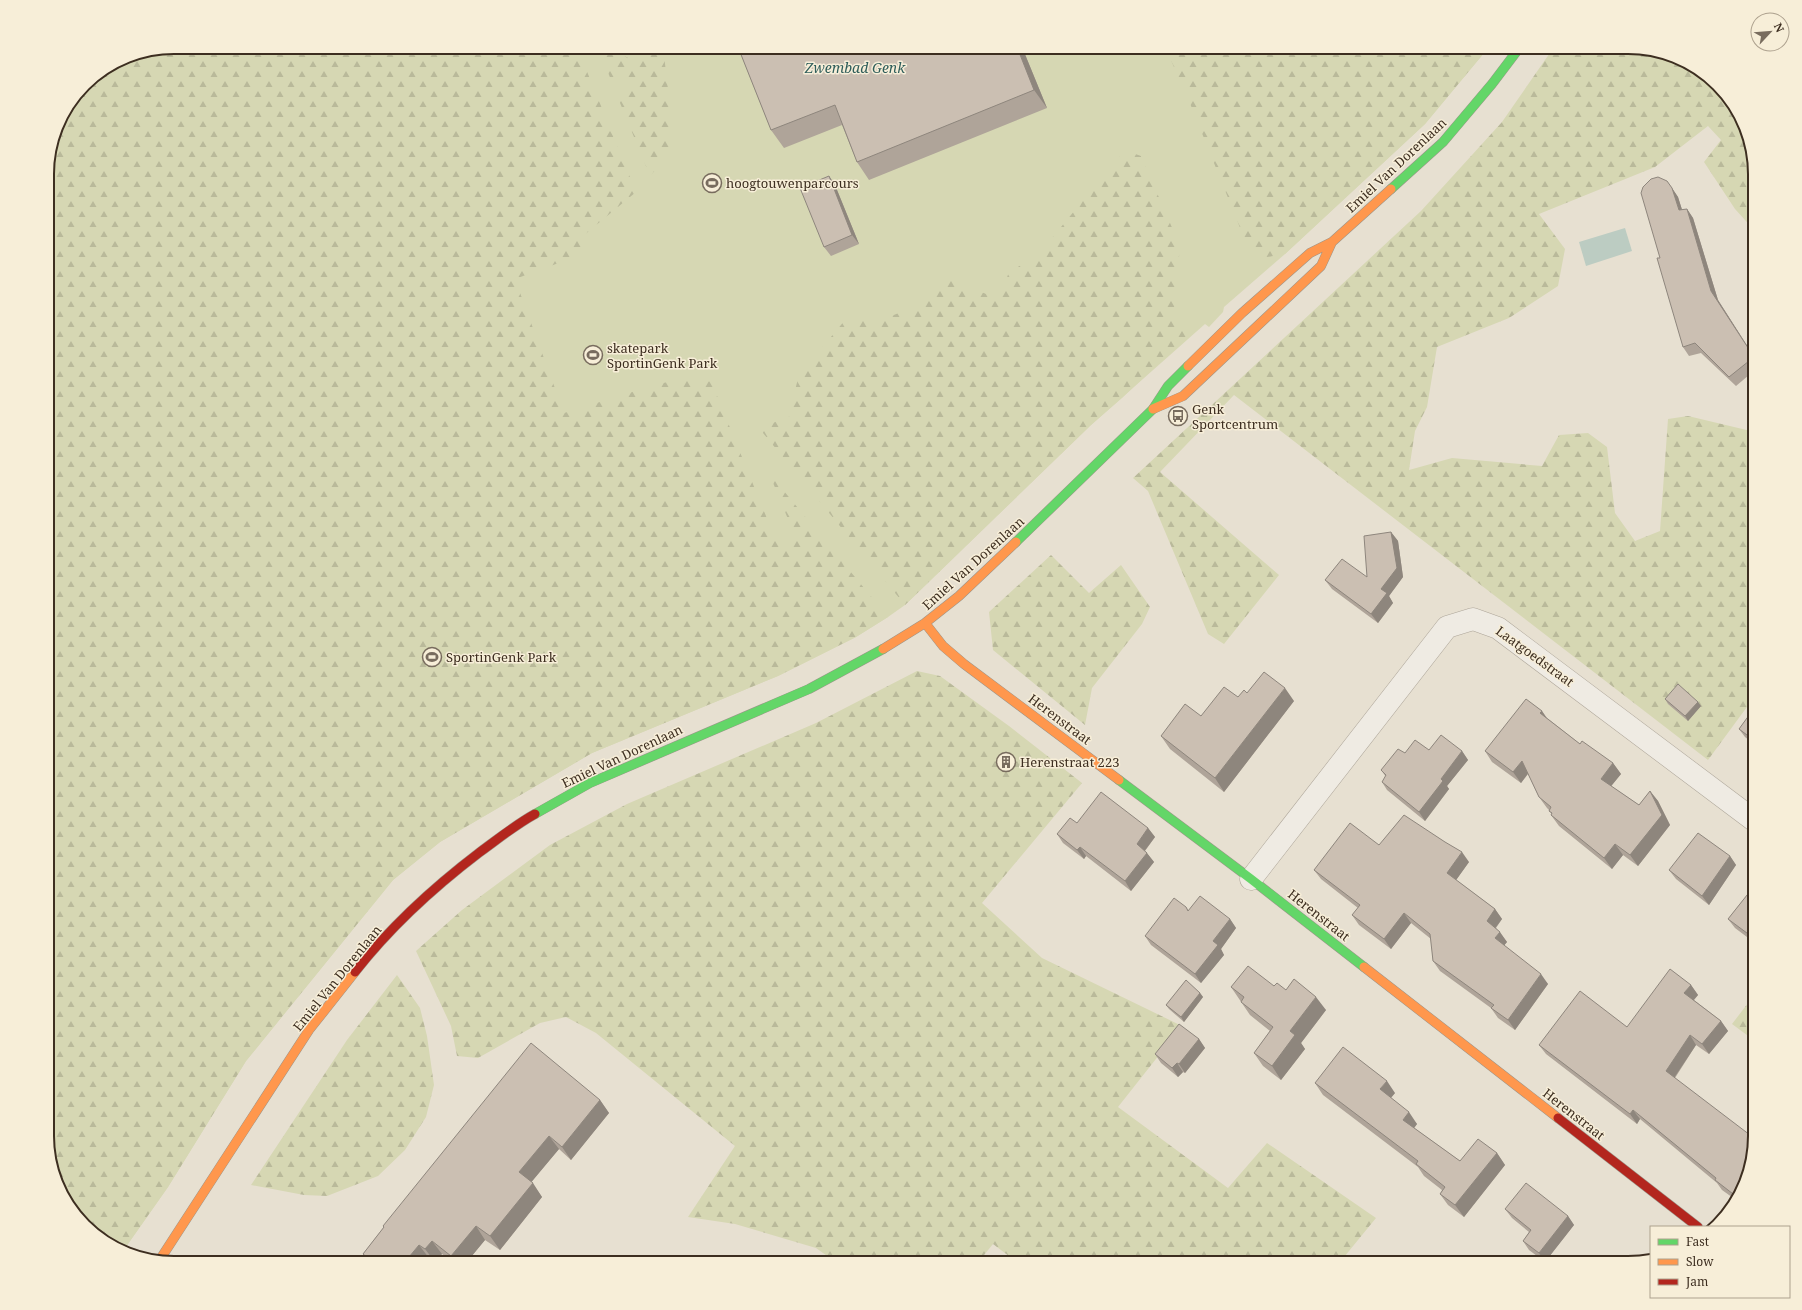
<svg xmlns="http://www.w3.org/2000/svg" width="1802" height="1310" font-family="'Noto Serif',serif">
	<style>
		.grass { fill: #d6d7b3 }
		.forest { fill: url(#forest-firs) }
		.park { fill: url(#park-crowns) }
		.water { fill: #bcccc2 }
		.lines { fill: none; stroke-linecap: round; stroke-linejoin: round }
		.street-casing { stroke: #ada599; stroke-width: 23 }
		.fast-casing { stroke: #9c958a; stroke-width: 10 }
		.slow-casing { stroke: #9c958a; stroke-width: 10 }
		.jam-casing { stroke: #9c958a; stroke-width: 10 }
		.street { stroke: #efebe3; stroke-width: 22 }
		.fast { stroke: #63d668; stroke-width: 9 }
		.slow { stroke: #ff974d; stroke-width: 9 }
		.jam { stroke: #b3261e; stroke-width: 9 }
		.wall { fill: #afa499 }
		.shaded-wall { fill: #8e867d }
		.building { fill: #cbbfb2; stroke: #8e867d }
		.labels { text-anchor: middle; stroke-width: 3; stroke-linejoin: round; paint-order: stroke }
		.street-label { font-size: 13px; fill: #3d2e20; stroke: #f7eed8 }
		.poi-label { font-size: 13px; fill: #3d2e20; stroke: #f7eed8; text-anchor: start }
		.water-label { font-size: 14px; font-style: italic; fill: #2f5d5a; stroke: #f7eed8 }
		.rim { fill: none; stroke: #3d2e20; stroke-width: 2 }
	</style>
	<defs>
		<pattern id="forest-firs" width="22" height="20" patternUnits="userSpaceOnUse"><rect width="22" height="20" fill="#d6d7b3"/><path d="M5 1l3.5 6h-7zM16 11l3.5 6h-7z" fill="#b9b99a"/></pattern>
		<pattern id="park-crowns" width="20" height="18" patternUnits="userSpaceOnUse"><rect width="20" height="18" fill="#d6d7b3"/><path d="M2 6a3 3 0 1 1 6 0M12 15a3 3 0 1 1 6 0" fill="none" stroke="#b9b99a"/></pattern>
	</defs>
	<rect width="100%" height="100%" fill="#e7e0d1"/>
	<path class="grass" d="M174,47H1489L1425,124L1285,254L1224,307L1223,312L1209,327L1205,324L1091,425L905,605L888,617L856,637L778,676L592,753L440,842L393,880L246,1061L168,1187L123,1251L97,1237L60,1192L47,1144V166L60,118L84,84L126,57Z"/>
	<path class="forest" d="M174,47H577L636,192L583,236V254L515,279L564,413L655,385L684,378L695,383L711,381L777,543L795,536L769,473L888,617L856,637L778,676L592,753L440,842L393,880L246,1061L168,1187L123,1251L97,1237L60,1192L47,1144V166L60,118L84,84L126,57Z
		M598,47H663L668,89L671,152L650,176L618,98L629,93L623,76L611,80Z
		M1165,47H1489L1425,124L1285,254L1267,257L1247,245L1187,96Z
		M1554,47H1628L1668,54L1705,73L1742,118L1755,174V231L1735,209L1704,162L1721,140L1708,126L1655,167L1539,214L1565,249L1558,286L1509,318L1437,347L1427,407L1415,431L1409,470L1452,458L1542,466L1559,435L1588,433L1607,447L1615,513L1635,541L1660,531L1668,419L1688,416L1755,432V696L1708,760L1234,395L1160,472L1279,575L1224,644L1208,634L1148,491L1133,478L1421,211L1502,122Z
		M1127,151L1141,156L1180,246L1174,312L1188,336L1122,398L1091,425L905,605L759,428L791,416L790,409L799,375L846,319H884L933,299L948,279L999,299L1009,272L1037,256L1119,157Z
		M1051,555L1089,593L1121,565L1150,607L1142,624L1092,688L1085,725L993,650L989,612Z
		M917,671L940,676L1009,726L1082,783L982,903L1042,958L1182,1026L1118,1107L1228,1188L1267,1143L1376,1218L1340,1262L1341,1263H1018L993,1244L980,1260L983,1263H837L816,1248L735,1224L688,1217L735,1146L596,1033L566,1017L540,1023L478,1058L457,1056L451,1026L416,951L462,910L550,845L627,804L816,723Z
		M397,975L420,1008L427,1036L434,1085L426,1117L405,1150L378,1176L327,1196L304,1195L251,1185L347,1040Z
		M1755,994V1041L1732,1024Z"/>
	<path class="park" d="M609,47H642L636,63Z"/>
	<path class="water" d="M1625,228L1632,251L1586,266L1579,242Z"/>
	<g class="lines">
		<defs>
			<path id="street" d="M1251,879L1447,627L1473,619L1498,628L1755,821"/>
			<path id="fast" d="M1391,189L1443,142L1492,84L1520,47
				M1016,542L1153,409L1168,386L1188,366
				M1119,780L1251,879L1364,967
				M535,814L590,783L809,689L883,649"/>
			<path id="slow" d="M1188,366L1242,313L1310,253L1332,242L1391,189
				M1153,409L1183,396L1321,266L1332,242
				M925,623L943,646L964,664L1119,780
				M883,649L925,623L959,596L1016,542
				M1364,967L1558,1118
				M159,1261L309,1030L355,972"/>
			<path id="jam" d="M355,972C391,926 434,887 480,852C498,839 515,825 535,814
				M1558,1118L1698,1227"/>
		</defs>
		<use href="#street" class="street-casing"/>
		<use href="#fast" class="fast-casing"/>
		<use href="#slow" class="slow-casing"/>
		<use href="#jam" class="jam-casing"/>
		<use href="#street" class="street"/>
		<use href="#fast" class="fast"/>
		<use href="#slow" class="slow"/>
		<use href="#jam" class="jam"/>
	</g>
	<path class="wall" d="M738,47H1022L1047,108L869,180L857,162L842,125L784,148L771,130Z
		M829,176L835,185L859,244L831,256L824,247Z
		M1667,181L1678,197L1682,210L1687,209L1693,218L1718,300L1755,358V370L1736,386L1701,353L1689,356L1683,347L1660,258Z
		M1391,532L1398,541L1403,577L1389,596L1393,603L1378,623L1332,589L1325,580L1367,577Z
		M1247,693L1294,701L1224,792L1170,749L1161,736L1238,697Z
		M1665,699L1701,706L1688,721L1668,704Z
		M1755,707V745L1745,737L1739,729Z
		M1542,711L1547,718L1580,744L1613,763L1621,774L1611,786L1639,805L1650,791L1658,801L1670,825L1638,866L1623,855L1612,869L1559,826L1551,815L1552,814L1549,811V810L1547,808L1539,797L1528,774L1521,783L1492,762L1485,751Z
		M1429,750L1462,751L1468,760L1447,786L1449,789L1425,821L1387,790L1382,782L1386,777L1381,770L1405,753Z
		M1077,823L1148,828L1155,837L1145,851L1154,862L1131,891L1086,856L1084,859L1063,843L1057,834Z
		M1379,845L1469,862L1456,880L1495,909L1502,919L1496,928L1507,942L1504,945L1548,984L1515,1030L1498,1018L1491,1008L1440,971L1433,961L1431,939L1411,923L1391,949L1359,925L1352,915L1358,908L1321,879L1314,870Z
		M1730,856L1736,865L1709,905L1676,879L1669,870Z
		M1755,885V943L1735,928L1728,919Z
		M1186,907L1189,911L1230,919L1236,928L1221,949L1224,955L1201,983L1151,945L1145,936Z
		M1691,985L1698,995L1694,1000L1721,1021L1728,1031L1709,1054L1696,1045L1675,1078L1748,1177L1736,1200L1722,1190L1717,1183L1640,1119L1637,1124L1546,1054L1539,1045L1627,1027Z
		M1274,986L1286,990L1326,1010L1301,1043L1305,1049L1281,1080L1263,1066L1254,1053L1270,1031L1250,1015L1231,987Z
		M1200,993L1203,997L1184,1022L1169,1009L1166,1005Z
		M1199,1039L1205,1048L1185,1073L1183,1072L1178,1077L1161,1063L1155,1054Z
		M1315,1083L1395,1093L1391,1098L1417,1124L1414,1128L1460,1161L1497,1153L1505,1165L1464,1217L1448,1205L1440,1194L1442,1190L1424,1176L1418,1167L1323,1095Z
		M600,1100L609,1113L571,1160L559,1149L531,1182L542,1197L500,1250L485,1240L466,1263H453L442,1254L435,1262L429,1258L424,1263H369L363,1254L384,1227L383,1226Z
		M1505,1209L1568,1216L1574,1225L1545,1262L1529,1250L1523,1241L1529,1232L1512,1218Z"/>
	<path class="shaded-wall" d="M1017,47H1022L1047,108L1034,90Z
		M829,176L835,185L859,244L852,235Z
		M1672,188L1678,197L1685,219L1679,210Z
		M1687,209L1693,218L1718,300L1755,358L1711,291Z
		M1391,532L1398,541L1403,577L1389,596L1393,603L1378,623L1371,614L1381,589Z
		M1285,688L1294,701L1224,792L1215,778Z
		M1698,702L1701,706L1688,721L1685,716Z
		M1542,711L1549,722L1540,713Z
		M1462,751L1468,760L1447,786L1449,789L1425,821L1419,812L1441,779Z
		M1522,761L1529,772L1521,783L1513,772Z
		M1613,763L1621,774L1608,790L1601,779Z
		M1650,791L1658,801L1670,825L1638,866L1630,855Z
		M1148,828L1155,837L1143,853L1137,844Z
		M1615,844L1623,855L1612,869L1604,858Z
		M1080,847L1086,856L1084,859L1077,850Z
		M1462,852L1469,862L1454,883L1447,873Z
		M1147,853L1154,862L1131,891L1125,881Z
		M1730,856L1736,865L1709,905L1702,896Z
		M1495,909L1502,919L1493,931L1487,921Z
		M1404,913L1411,923L1391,949L1384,939Z
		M1230,919L1236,928L1221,949L1224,955L1201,983L1195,974L1213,941Z
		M1500,932L1507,942L1502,948L1495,938Z
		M1541,974L1548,984L1515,1030L1508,1020Z
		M1691,985L1698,995L1691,1003L1684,993Z
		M1200,993L1203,997L1184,1022L1181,1017Z
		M1316,997L1326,1010L1301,1043L1305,1049L1281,1080L1272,1066L1290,1031Z
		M1721,1021L1728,1031L1709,1054L1702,1044Z
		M1690,1035L1696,1045L1672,1081L1666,1071Z
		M1199,1039L1205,1048L1185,1073L1179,1064Z
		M1177,1063L1183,1072L1178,1077L1172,1068Z
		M1387,1081L1395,1093L1388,1101L1380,1089Z
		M600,1100L609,1113L571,1160L562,1147Z
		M1633,1110L1640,1119L1637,1124L1630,1114Z
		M1409,1112L1417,1124L1411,1132L1403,1120Z
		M549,1136L559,1149L529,1185L519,1172Z
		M1497,1153L1505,1165L1464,1217L1455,1205Z
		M533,1183L542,1197L500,1250L490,1236Z
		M1568,1216L1574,1225L1545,1262L1539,1253Z
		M476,1226L485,1240L466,1263H457L451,1256Z
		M432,1241L442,1254L435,1262L425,1249Z
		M419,1245L429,1258L424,1263H404Z"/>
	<path class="building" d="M738,47H1017L1034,90L857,162L835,105L771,130Z
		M829,176L852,235L824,247L800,188Z
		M1658,177L1667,181L1672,188L1679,210L1687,209L1711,291L1754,357L1729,377L1695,343L1683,347L1657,258H1660L1641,193L1643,187L1651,179Z
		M1391,532L1397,568L1381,589L1387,593L1371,614L1325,580L1342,559L1367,577L1364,536Z
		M1264,672L1285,688L1215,778L1161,736L1185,704L1201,716L1224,687L1238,697L1244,690L1247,693Z
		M1678,684L1698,702L1685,716L1665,699Z
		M1526,699L1542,711L1540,713L1580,744L1582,741L1613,763L1601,779L1639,805L1650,791L1662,815L1630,855L1615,844L1604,858L1551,815L1552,813L1549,811L1551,807L1539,797L1522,761L1513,772L1485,751Z
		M1755,707V741L1739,729Z
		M1441,735L1462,751L1441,779L1443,781L1419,812L1382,782L1386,775L1381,770L1398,749L1405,753L1415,740L1429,750Z
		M1101,792L1148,828L1137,844L1147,853L1125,881L1080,847L1077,850L1057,834L1070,818L1077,823Z
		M1404,815L1445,842L1462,852L1447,873L1495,909L1487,921L1500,932L1495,938L1541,974L1508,1020L1491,1008L1494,1005L1433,961L1430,934L1404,913L1384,939L1352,915L1360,905L1314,870L1350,823L1379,845Z
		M1698,833L1730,856L1702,896L1669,870Z
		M1755,885V939L1728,919Z
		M1200,896L1230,919L1213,941L1218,945L1195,974L1145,936L1174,898L1186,907L1188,911Z
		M1248,966L1274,986L1277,983L1286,990L1294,979L1316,997L1290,1031L1295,1035L1272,1066L1254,1053L1273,1027L1241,1002L1244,997L1231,987Z
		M1670,969L1691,985L1684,993L1721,1021L1702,1044L1690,1035L1666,1071L1750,1135L1755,1128V1136L1748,1177L1737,1197L1715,1180L1716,1178L1633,1110L1630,1114L1539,1045L1580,991L1627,1027Z
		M1186,980L1200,993L1181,1017L1166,1005Z
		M1179,1024L1199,1039L1179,1064L1177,1063L1172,1068L1155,1054Z
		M531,1043L600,1100L562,1147L549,1136L519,1172L533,1183L490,1236L476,1226L451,1256L432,1241L425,1249L419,1245L404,1263H374L363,1254L384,1227L383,1226Z
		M1343,1047L1387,1081L1380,1089L1409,1112L1403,1120L1460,1161L1478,1139L1497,1153L1455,1205L1440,1194L1445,1187L1416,1164L1418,1161L1315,1083Z
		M1526,1183L1568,1216L1539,1253L1523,1241L1531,1230L1505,1209Z
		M1581,1258L1587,1263H1577Z"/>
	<defs>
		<symbol id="stadium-ring" viewBox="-11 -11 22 22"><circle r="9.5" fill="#f7eed8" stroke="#786c5e" stroke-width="1.5"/><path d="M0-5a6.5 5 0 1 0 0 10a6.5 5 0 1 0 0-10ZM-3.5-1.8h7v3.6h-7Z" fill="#786c5e"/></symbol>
		<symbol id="bus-ring" viewBox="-11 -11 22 22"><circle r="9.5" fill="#f7eed8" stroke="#786c5e" stroke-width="1.5"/><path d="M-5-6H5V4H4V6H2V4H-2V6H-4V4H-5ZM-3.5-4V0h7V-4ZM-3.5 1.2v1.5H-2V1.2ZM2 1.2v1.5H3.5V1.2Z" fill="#786c5e"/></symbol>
		<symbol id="building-ring" viewBox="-11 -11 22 22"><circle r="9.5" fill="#f7eed8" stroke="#786c5e" stroke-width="1.5"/><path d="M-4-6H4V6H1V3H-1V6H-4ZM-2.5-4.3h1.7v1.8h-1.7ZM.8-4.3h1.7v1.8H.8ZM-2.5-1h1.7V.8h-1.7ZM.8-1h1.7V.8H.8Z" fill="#786c5e"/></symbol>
	</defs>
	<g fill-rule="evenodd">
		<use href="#stadium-ring" x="701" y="172" width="22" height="22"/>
		<use href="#stadium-ring" x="582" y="344" width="22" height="22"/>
		<use href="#bus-ring" x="1167" y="405" width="22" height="22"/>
		<use href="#stadium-ring" x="421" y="646" width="22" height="22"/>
		<use href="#building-ring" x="995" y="751" width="22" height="22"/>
	</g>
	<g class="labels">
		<g class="street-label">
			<text transform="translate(1396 165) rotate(-43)" y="5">Emiel Van Dorenlaan</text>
			<text transform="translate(973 563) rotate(-42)" y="5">Emiel Van Dorenlaan</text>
			<text transform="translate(1535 656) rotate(36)" y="5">Laatgoedstraat</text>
			<text transform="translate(1060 719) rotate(37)" y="5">Herenstraat</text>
			<text transform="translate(622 756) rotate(-25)" y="5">Emiel Van Dorenlaan</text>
			<text transform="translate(1319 915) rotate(38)" y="5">Herenstraat</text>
			<text transform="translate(337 978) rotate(-51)" y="5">Emiel Van Dorenlaan</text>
			<text transform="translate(1574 1114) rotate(38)" y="5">Herenstraat</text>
		</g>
		<g class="poi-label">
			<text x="726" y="188">hoogtouwenparcours</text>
			<text x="607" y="353">skatepark<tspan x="607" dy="15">SportinGenk Park</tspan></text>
			<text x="1192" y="414">Genk<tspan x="1192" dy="15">Sportcentrum</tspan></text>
			<text x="446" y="662">SportinGenk Park</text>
			<text x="1020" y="767">Herenstraat 223</text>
		</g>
		<g class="water-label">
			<text x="855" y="73">Zwembad Genk</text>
		</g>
	</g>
	<path d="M0 0H1802V1310H0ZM174 54H1628A120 120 0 0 1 1748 174V1136A120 120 0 0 1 1628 1256H174A120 120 0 0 1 54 1136V174A120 120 0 0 1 174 54Z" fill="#f7eed8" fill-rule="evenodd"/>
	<path class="rim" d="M174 54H1628A120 120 0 0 1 1748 174V1136A120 120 0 0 1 1628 1256H174A120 120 0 0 1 54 1136V174A120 120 0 0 1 174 54Z"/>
	<rect x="1650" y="1226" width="140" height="72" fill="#f7eed8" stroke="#ada18e"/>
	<rect x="1658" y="1239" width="20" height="6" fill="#63d668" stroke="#ada18e"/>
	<text x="1686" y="1246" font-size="12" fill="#3d2e20">Fast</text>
	<rect x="1658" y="1259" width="20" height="6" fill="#ff974d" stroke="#ada18e"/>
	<text x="1686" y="1266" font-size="12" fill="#3d2e20">Slow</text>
	<rect x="1658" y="1279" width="20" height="6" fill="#b3261e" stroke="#ada18e"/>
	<text x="1686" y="1286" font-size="12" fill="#3d2e20">Jam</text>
	<g transform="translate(1770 32) rotate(64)"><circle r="19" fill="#f7eed8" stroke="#ada18e"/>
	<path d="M0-3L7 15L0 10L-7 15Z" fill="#786c5e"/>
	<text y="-6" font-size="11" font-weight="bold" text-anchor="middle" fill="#3d2e20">N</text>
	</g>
</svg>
